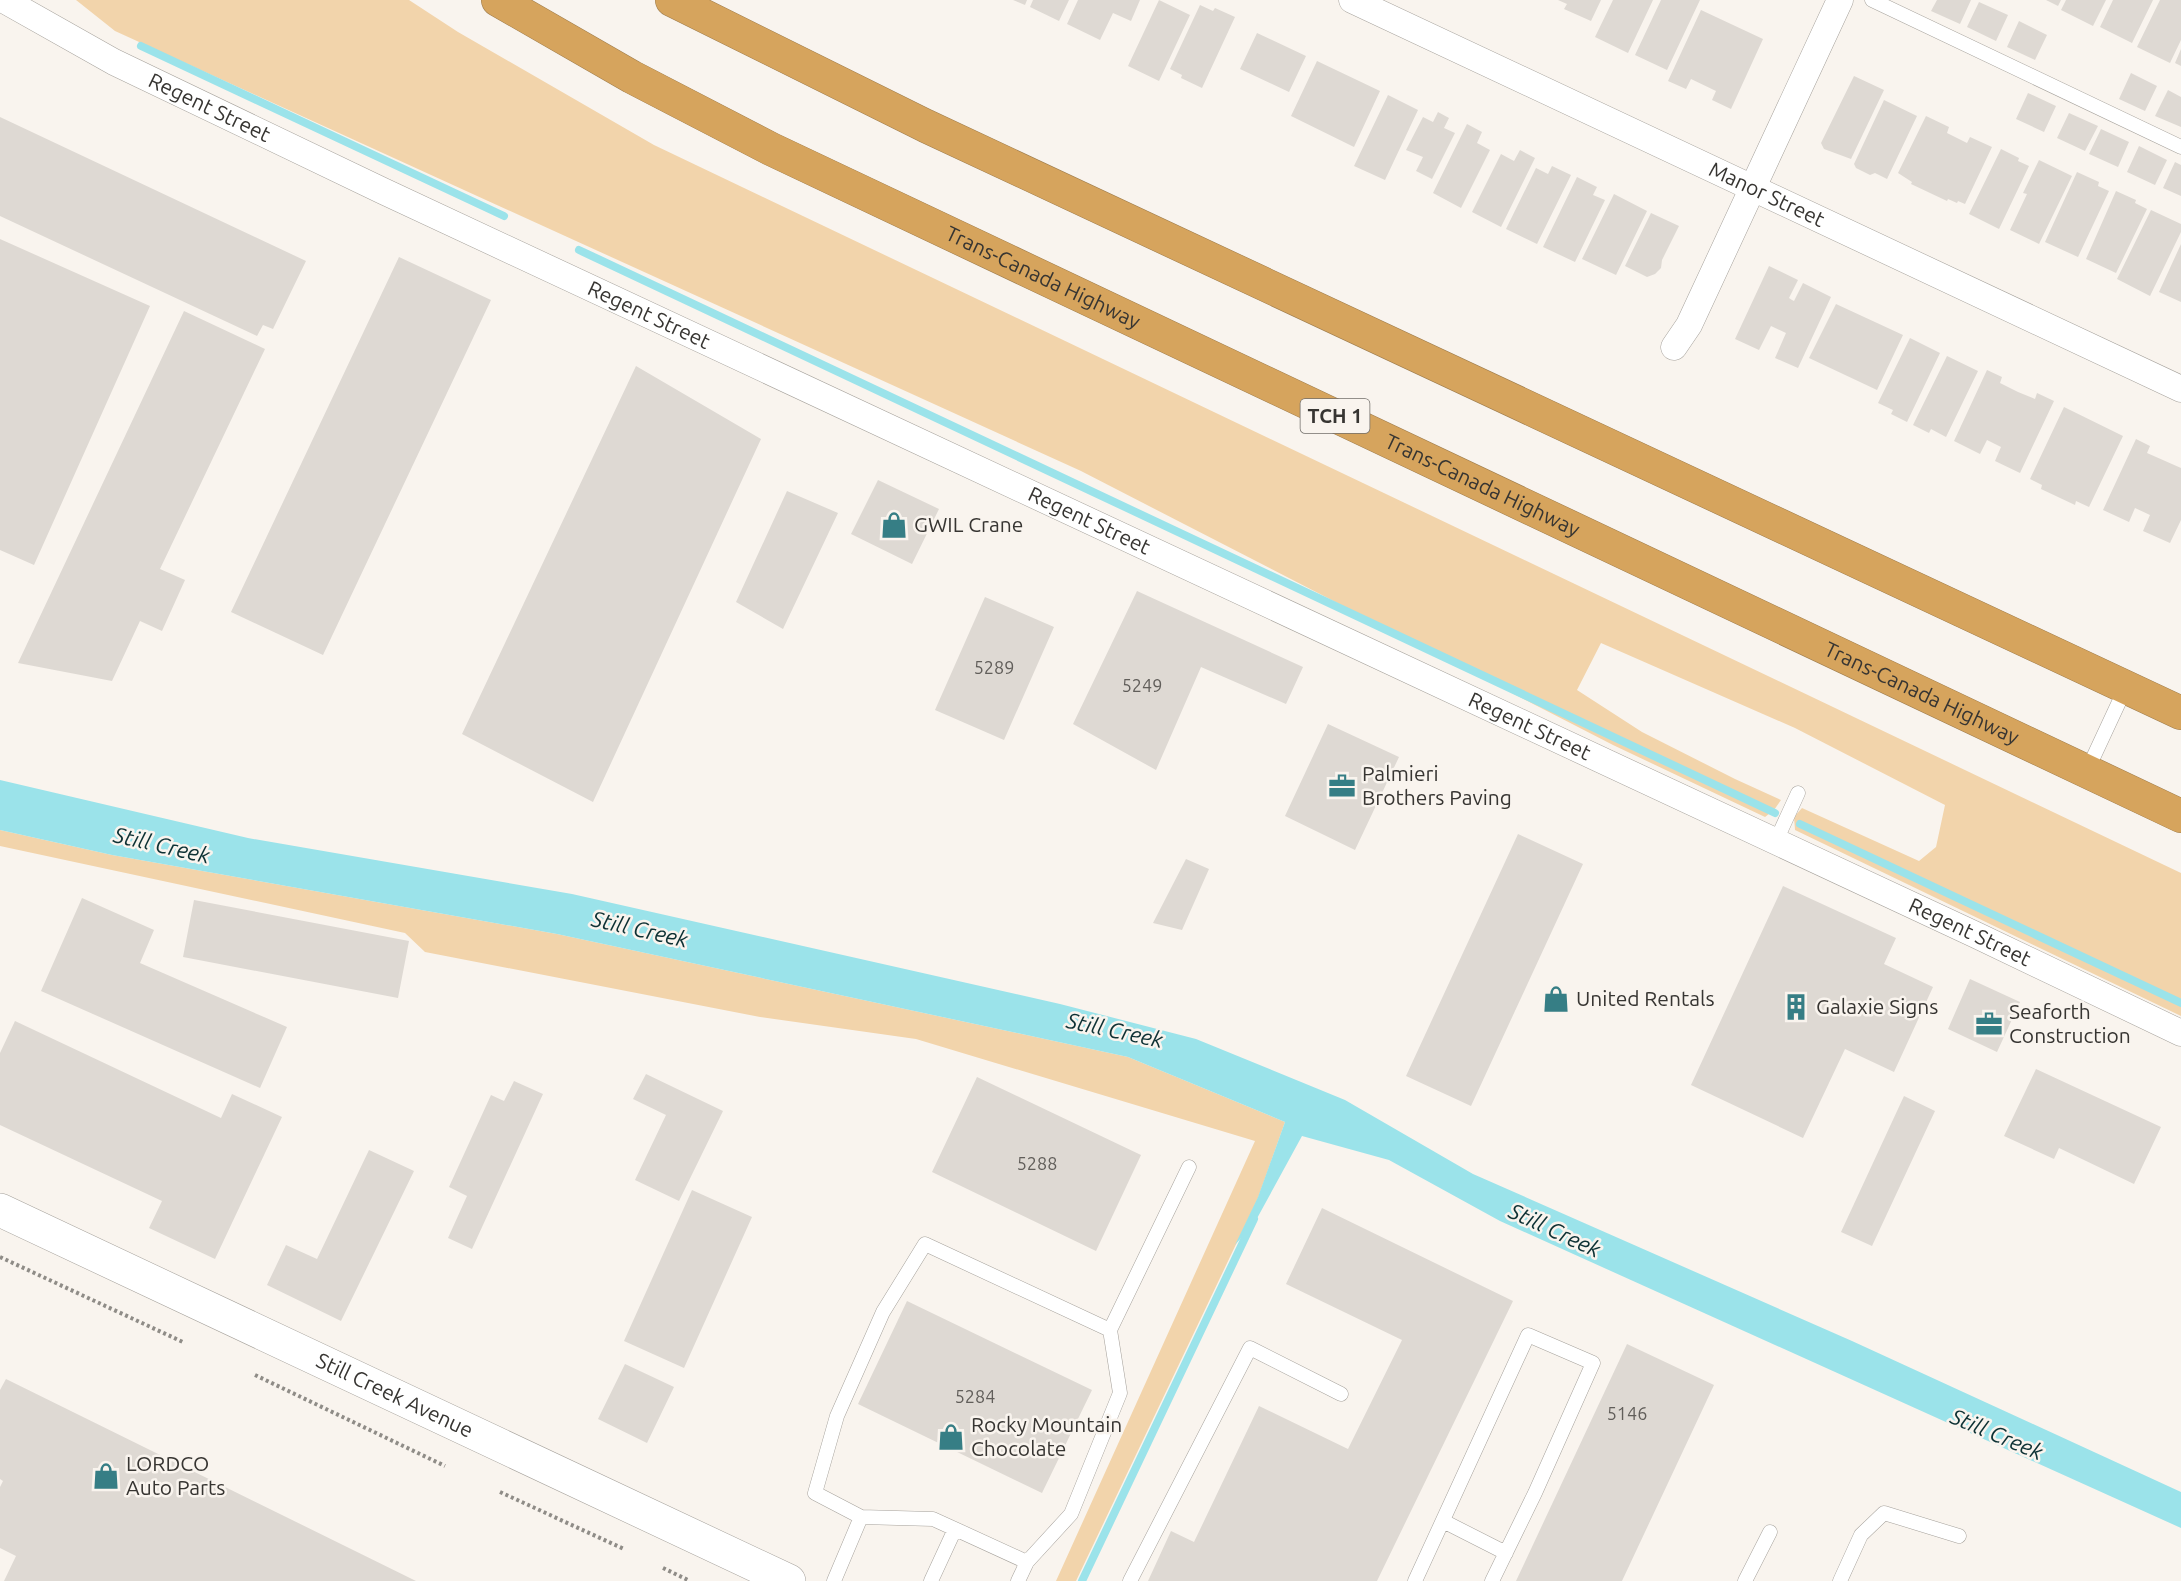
<svg xmlns="http://www.w3.org/2000/svg" width="2181" height="1581" font-family="Ubuntu,sans-serif">
	<style>
		.green { fill: #f2d4ab }
		.water { fill: #9be3ea }
		.lines { fill: none; stroke-linecap: round; stroke-linejoin: round }
		.stream { stroke: #9be3ea; stroke-width: 8 }
		.building { fill: #ded9d3 }
		.lane-casing { stroke: #a6a29c; stroke-width: 15 }
		.street-casing { stroke: #a6a29c; stroke-width: 27 }
		.secondary-casing { stroke: #a6a29c; stroke-width: 34 }
		.highway-casing { stroke: #9e7d4e; stroke-width: 34 }
		.path { stroke: #8f8c87; stroke-width: 4; stroke-dasharray: 3 3; stroke-linecap: butt }
		.lane { stroke: #fff; stroke-width: 14 }
		.street { stroke: #fff; stroke-width: 26 }
		.secondary { stroke: #fff; stroke-width: 33 }
		.highway { stroke: #d6a45d; stroke-width: 33 }
		.labels { text-anchor: middle; stroke-width: 5; stroke-linejoin: round; paint-order: stroke }
		.number-label { font-size: 18px; fill: #615e5a }
		.shield { fill: #f9f4ee; stroke: #716e6a; stroke-width: 1.5 }
		.shield-label { font-size: 20px; font-weight: bold; fill: #373532 }
		.street-label { font-size: 21px; fill: #373532; stroke: #f9f4ee }
		.poi-label { font-size: 21px; fill: #373532; stroke: #f9f4ee; text-anchor: start }
		.water-label { font-size: 22px; font-style: italic; fill: #0d3134; stroke: #f9f4ee }
	</style>
	<rect width="100%" height="100%" fill="#f9f4ee"/>
	<path class="green" d="M76,0H409L458,32L654,145L2181,873V1016L1795,830L1794,817L1802,808L1919,861L1936,847L1945,805L1795,728L1601,643L1577,690L1642,732L1735,779L1781,800L1774,810L1765,817L1613,745L1081,471L115,31Z
		M0,830L112,855L557,934L1128,1057L1285,1122L1258,1198L1076,1581H1056L1255,1141L916,1039L760,1017L425,952L405,933L0,846Z"/>
	<path class="water" d="M0,780L248,838L572,894L1060,1004L1196,1039L1345,1100L1473,1174L1852,1341L2181,1492V1528L1500,1221L1389,1160L1302,1136L1255,1222L1235,1245L1258,1197L1285,1122L1128,1057L557,934L112,855L0,830Z"/>
	<g class="lines">
		<path class="stream" d="M141,46L504,216
			M579,250L1775,813
			M1800,824L2181,1003
			M1082,1581L1254,1219"/>
	</g>
	<path class="building" d="M1013,0H1027L1025,5Z
		M1033,0H1069L1059,21L1030,7Z
		M1078,0H1140L1131,21L1113,13L1100,40L1067,24Z
		M1159,0L1190,15L1159,81L1128,66Z
		M1558,0H1601L1591,21L1564,9L1567,4Z
		M1613,0H1653L1628,53L1595,37Z
		M1661,0H1700L1667,70L1635,55Z
		M1937,0H1971L1960,24L1931,11Z
		M2046,0H2061L2058,6Z
		M2066,0H2106L2093,26L2061,10Z
		M2113,0H2153L2132,43L2100,27Z
		M2160,0H2181V40L2170,63L2137,47Z
		M1979,2L2008,15L1996,41L1967,27Z
		M1200,5L1213,11L1215,8L1235,17L1202,88L1181,78L1182,75L1170,69Z
		M1701,10L1763,39L1731,109L1712,100L1716,91L1691,79L1686,89L1668,81Z
		M2019,21L2047,35L2035,60L2007,47Z
		M1257,33L1306,56L1289,92L1240,69Z
		M2181,49V66L2175,63Z
		M1317,61L1380,91L1354,147L1291,116Z
		M2131,73L2157,86L2145,111L2119,99Z
		M1854,76L1884,90L1851,159L1824,149L1821,143Z
		M2168,90L2181,97V127L2155,116Z
		M2028,93L2056,106L2044,132L2016,119Z
		M1388,95L1418,110L1385,180L1354,166Z
		M1884,100L1917,116L1887,179L1875,173L1870,175L1856,168L1854,164Z
		M1438,112L1449,118L1444,128L1455,133L1432,179L1416,171L1423,157L1406,150L1423,117L1433,122Z
		M2069,113L2098,126L2085,151L2057,138Z
		M1926,116L1949,127L1947,133L1967,143L1970,137L1992,147L1965,204L1958,201L1957,203L1948,199L1947,201L1911,184L1912,182L1898,173Z
		M0,117L306,261L273,329L263,325L257,336L0,216Z
		M1467,124L1482,132L1477,143L1490,150L1461,208L1433,193Z
		M2101,129L2129,142L2118,167L2089,154Z
		M2139,146L2167,160L2155,185L2127,172Z
		M2001,149L2019,158L2018,161L2029,166L1999,229L1969,214Z
		M1520,150L1535,158L1501,227L1472,212L1501,154L1514,161Z
		M2039,160L2072,176L2039,244L2010,230L2027,194L2023,193Z
		M2175,162L2181,165V196L2163,188Z
		M1552,166L1571,175L1537,244L1506,229L1536,168L1548,174Z
		M2077,172L2099,182L2098,186L2109,191L2078,257L2045,242Z
		M1577,177L1597,187L1593,195L1605,200L1575,262L1543,247Z
		M2116,191L2136,200L2135,203L2147,209L2116,273L2086,259Z
		M1614,194L1647,211L1616,275L1582,259Z
		M2151,210L2181,224V232L2150,296L2117,279Z
		M1651,213L1679,226L1662,260L1661,268L1655,274L1647,277L1625,266Z
		M0,239L150,306L34,565L0,550Z
		M2181,244V302L2159,292Z
		M399,257L491,300L323,655L231,612Z
		M1769,266L1798,280L1789,298L1792,300L1794,301L1803,283L1831,297L1798,368L1775,358L1786,333L1771,326L1759,350L1735,339Z
		M1836,304L1903,335L1877,390L1809,358Z
		M184,311L265,349L160,569L185,580L162,631L140,621L112,681L18,663Z
		M1910,338L1940,353L1907,422L1891,414L1893,410L1878,403Z
		M1947,356L1978,371L1946,437L1931,429L1929,433L1913,425Z
		M636,366L761,439L593,802L462,734Z
		M1987,370L2002,377L2000,383L2018,392L2035,399L2037,393L2054,401L2020,473L1995,461L2001,447L1987,440L1980,454L1954,441Z
		M2064,407L2123,436L2089,507L2076,501L2075,505L2041,489L2042,485L2030,479Z
		M2136,439L2150,446L2147,453L2181,468V520L2170,543L2143,531L2150,515L2135,508L2129,522L2103,510Z
		M878,480L939,509L912,564L851,534Z
		M787,491L838,513L783,629L736,602Z
		M1137,591L1303,667L1286,704L1201,667L1156,770L1073,724Z
		M985,597L1054,627L1004,740L935,710Z
		M1328,724L1399,757L1355,850L1285,816Z
		M1518,834L1583,864L1471,1106L1406,1076Z
		M1186,859L1209,869L1182,930L1153,923Z
		M1783,886L1896,938L1884,964L1933,987L1894,1072L1845,1049L1803,1138L1691,1085Z
		M82,898L154,930L140,963L287,1027L260,1088L41,991Z
		M194,900L409,941L398,998L183,957Z
		M1970,979L2020,1002L1997,1052L1948,1029Z
		M15,1021L221,1118L232,1094L282,1117L215,1259L149,1228L162,1201L0,1125V1053Z
		M2036,1069L2161,1127L2134,1184L2059,1148L2054,1159L2004,1136Z
		M646,1074L723,1111L679,1201L635,1180L666,1115L633,1099Z
		M977,1077L1141,1155L1096,1251L932,1172Z
		M514,1081L543,1094L472,1249L448,1238L467,1196L449,1187L491,1095L504,1101Z
		M1904,1096L1935,1111L1872,1246L1841,1232Z
		M369,1150L414,1171L341,1321L267,1285L286,1245L317,1259Z
		M692,1190L752,1217L684,1368L624,1341Z
		M1322,1208L1513,1301L1377,1581H1148L1171,1531L1194,1542L1259,1406L1348,1449L1402,1340L1286,1284Z
		M907,1301L1092,1390L1042,1493L858,1404Z
		M1627,1344L1714,1385L1622,1581H1516Z
		M625,1364L674,1387L647,1443L598,1419Z
		M6,1379L416,1581H4L16,1556L0,1548V1487L3,1481L0,1479V1390Z"/>
	<g class="lines">
		<defs>
			<path id="lane" d="M1872,0L2181,147
				M2086,773L2126,687
				M1776,841L1798,793
				M1110,1330L1189,1167
				M861,1517L933,1519L1027,1562L1018,1581
				M1443,1521L1506,1553
				M834,1581L861,1517L815,1493L837,1416L883,1312L925,1244L1110,1330L1120,1393L1071,1514L1027,1562
				M931,1581L955,1529
				M1130,1581L1250,1348L1341,1394
				M1415,1581L1528,1335L1593,1363L1535,1493L1492,1581
				M1745,1581L1770,1532
				M1840,1581L1861,1535L1884,1513L1959,1536"/>
			<g id="street">
				<path id="s1" d="M4,0L114,62L383,191L1976,935L2181,1033"/>
				<path id="s2" d="M1352,0L2181,389"/>
				<path d="M1674,347L1689,325L1840,0"/>
			</g>
			<g id="secondary">
				<path id="s3" d="M0,1210L789,1581"/>
			</g>
			<g id="highway">
				<path id="s4" d="M498,0L632,77L771,149L2181,816"/>
				<path d="M672,0L926,126L2181,713"/>
			</g>
		</defs>
		<use href="#lane" class="lane-casing"/>
		<use href="#street" class="street-casing"/>
		<use href="#secondary" class="secondary-casing"/>
		<use href="#highway" class="highway-casing"/>
		<path class="path" d="M0,1257L185,1343
			M255,1375L445,1466
			M500,1492L624,1549
			M663,1568L690,1581"/>
		<use href="#lane" class="lane"/>
		<use href="#street" class="street"/>
		<use href="#secondary" class="secondary"/>
		<use href="#highway" class="highway"/>
	</g>
	<defs>
		<symbol id="shop-bare" viewBox="-9 -9 18 18"><path d="M-5-2.5h2.3a2.7 3.5 0 0 1 5.4 0H5L5.5 6h-11ZM-1.5-2.5h3a1.5 2.3 0 0 0-3 0Z" fill="#367e85" stroke="#f9f4ee" stroke-width="2.5" paint-order="stroke"/></symbol>
		<symbol id="office-bare" viewBox="-9 -9 18 18"><path d="M-6-3h4V-5.5h4V-3h4V5H-6ZM-1-4.5V-3h2v-1.5ZM-6 0V1H6V0Z" fill="#367e85" stroke="#f9f4ee" stroke-width="2.5" paint-order="stroke"/></symbol>
		<symbol id="building-bare" viewBox="-9 -9 18 18"><path d="M-4-6H4V6H1V3H-1V6H-4ZM-2.5-4.3h1.7v1.8h-1.7ZM.8-4.3h1.7v1.8H.8ZM-2.5-1h1.7V.8h-1.7ZM.8-1h1.7V.8H.8Z" fill="#367e85" stroke="#f9f4ee" stroke-width="2.5" paint-order="stroke"/></symbol>
	</defs>
	<g fill-rule="evenodd">
		<use href="#shop-bare" x="875" y="506" width="38" height="38"/>
		<use href="#office-bare" x="1323" y="767" width="38" height="38"/>
		<use href="#shop-bare" x="1537" y="980" width="38" height="38"/>
		<use href="#building-bare" x="1777" y="988" width="38" height="38"/>
		<use href="#office-bare" x="1970" y="1005" width="38" height="38"/>
		<use href="#shop-bare" x="932" y="1418" width="38" height="38"/>
		<use href="#shop-bare" x="87" y="1457" width="38" height="38"/>
	</g>
	<g class="labels">
		<g class="number-label">
			<text x="994" y="674">5289</text>
			<text x="1142" y="692">5249</text>
			<text x="1037" y="1170">5288</text>
			<text x="975" y="1403">5284</text>
			<text x="1627" y="1420">5146</text>
		</g>
		<rect class="shield" x="1300.5" y="399" width="69" height="34" rx="4.5"/>
		<g class="shield-label">
			<text x="1335" y="423">TCH 1</text>
		</g>
		<g class="street-label">
			<text dy="7" stroke="none"><textPath href="#s1" startOffset="232">Regent Street</textPath></text>
			<text dy="7" stroke="none"><textPath href="#s2" startOffset="458">Manor Street</textPath></text>
			<text dy="7" stroke="none"><textPath href="#s4" startOffset="612">Trans-Canada Highway</textPath></text>
			<text dy="7" stroke="none"><textPath href="#s1" startOffset="718">Regent Street</textPath></text>
			<text dy="7" stroke="none"><textPath href="#s4" startOffset="1098">Trans-Canada Highway</textPath></text>
			<text dy="7" stroke="none"><textPath href="#s1" startOffset="1204">Regent Street</textPath></text>
			<text dy="7" stroke="none"><textPath href="#s4" startOffset="1584">Trans-Canada Highway</textPath></text>
			<text dy="7" stroke="none"><textPath href="#s1" startOffset="1690">Regent Street</textPath></text>
			<text dy="7" stroke="none"><textPath href="#s1" startOffset="2176">Regent Street</textPath></text>
			<text dy="7" stroke="none"><textPath href="#s3" startOffset="436">Still Creek Avenue</textPath></text>
		</g>
		<g class="poi-label">
			<text x="914" y="532">GWIL Crane</text>
			<text x="1362" y="781">Palmieri<tspan x="1362" dy="24">Brothers Paving</tspan></text>
			<text x="1576" y="1006">United Rentals</text>
			<text x="1816" y="1014">Galaxie Signs</text>
			<text x="2009" y="1019">Seaforth<tspan x="2009" dy="24">Construction</tspan></text>
			<text x="971" y="1432">Rocky Mountain<tspan x="971" dy="24">Chocolate</tspan></text>
			<text x="126" y="1471">LORDCO<tspan x="126" dy="24">Auto Parts</tspan></text>
		</g>
		<g class="water-label">
			<text transform="translate(162 845) rotate(13)" y="8">Still Creek</text>
			<text transform="translate(640 929) rotate(13)" y="8">Still Creek</text>
			<text transform="translate(1115 1030) rotate(12)" y="8">Still Creek</text>
			<text transform="translate(1555 1230) rotate(25)" y="8">Still Creek</text>
			<text transform="translate(1997 1434) rotate(23)" y="8">Still Creek</text>
		</g>
	</g>
</svg>
